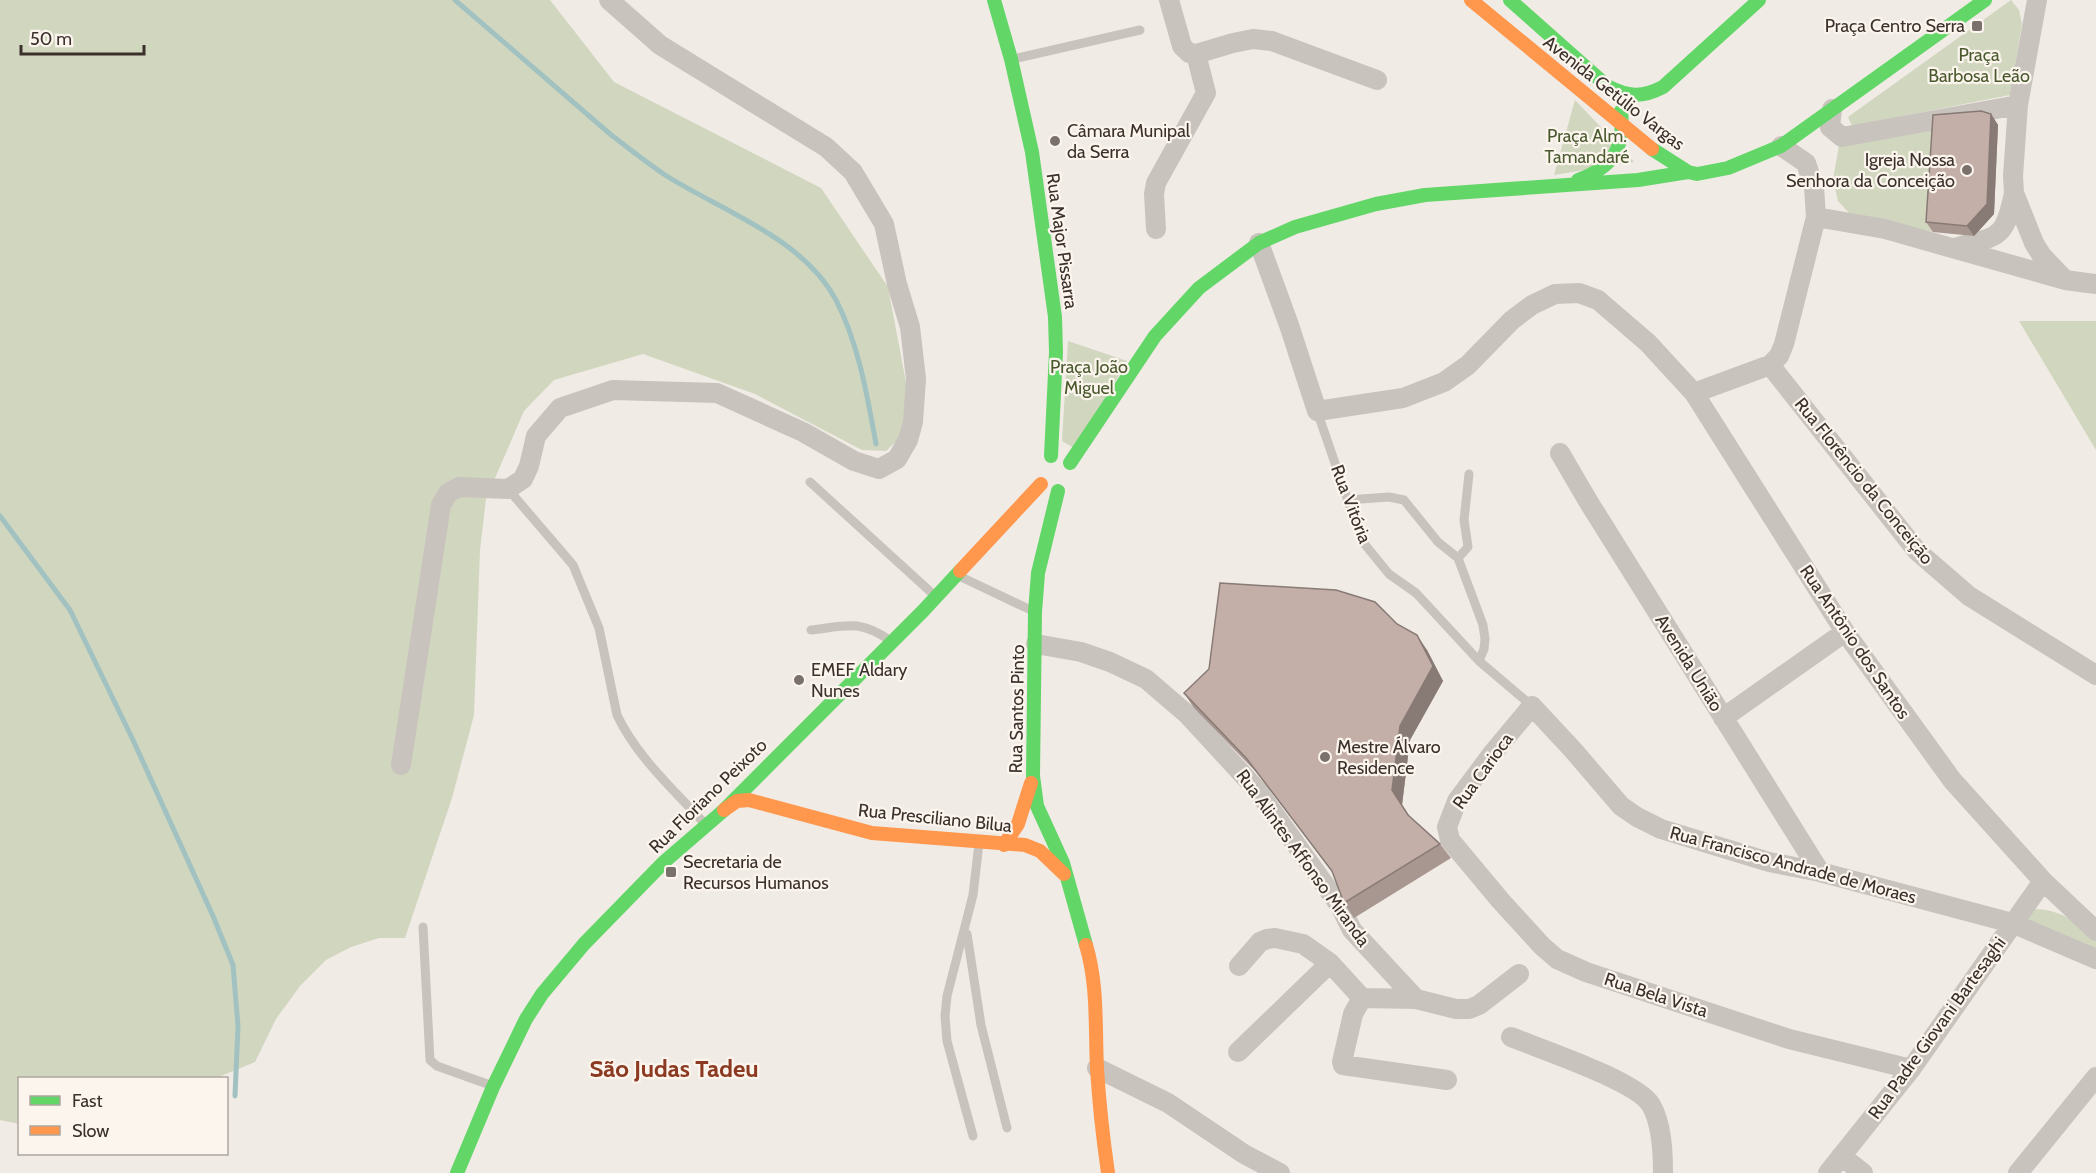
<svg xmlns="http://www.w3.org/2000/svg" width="2096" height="1173" font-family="Cabin,sans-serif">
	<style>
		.green { fill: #d1d6bf }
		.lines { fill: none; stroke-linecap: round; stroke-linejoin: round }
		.stream { stroke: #a1c2c1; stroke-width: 5 }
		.lane { stroke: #c9c3be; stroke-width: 9 }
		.street { stroke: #c9c3be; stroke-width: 20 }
		.fast { stroke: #63d668; stroke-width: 14 }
		.slow { stroke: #ff974d; stroke-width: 14 }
		.wall { fill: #a89690 }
		.shaded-wall { fill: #887a75 }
		.building { fill: #c3afa7; stroke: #887a75; stroke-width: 1.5 }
		.poi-dot { fill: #7a716c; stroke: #fbf5ee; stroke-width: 2 }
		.labels { text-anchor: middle; stroke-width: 4.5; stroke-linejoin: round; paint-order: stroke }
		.poi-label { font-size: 18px; fill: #3b302b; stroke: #fbf5ee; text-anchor: start }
		.park-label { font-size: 18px; fill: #4a5a2e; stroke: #fbf5ee }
		.street-label { font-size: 18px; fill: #3b302b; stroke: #fbf5ee }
		.district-label { font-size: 24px; font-weight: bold; fill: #8c3b22; stroke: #fbf5ee }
	</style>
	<rect width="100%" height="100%" fill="#f0ebe5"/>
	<path class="green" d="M0,0H550L614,82L821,188L888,287L911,409L904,434L886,451L862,450L755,394L643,354L554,380L524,411L486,499L480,550L474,715L452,798L405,938H379L351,947L326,960L300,986L276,1019L255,1062L216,1078H20L19,1124L0,1120Z
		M2011,0L2019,10L2022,24L2010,95L1852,126L1848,117Z
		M1575,100L1634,162L1554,175Z
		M1940,125L1933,232L1851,215L1838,201L1833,180L1839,145Z
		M2019,321H2096V450Z
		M1068,341L1127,361L1077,450L1062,441Z
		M2030,909C2059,908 2075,921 2096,939V953L2027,922Z"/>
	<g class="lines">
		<path class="stream" d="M455,0L610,134C628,148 646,162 665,175C722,211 803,238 836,300C859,345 867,395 876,444
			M0,516L70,610L133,740L213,916L233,965L238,1026L235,1096"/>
		<path class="lane" d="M1013,59L1140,30
			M1317,411L1362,541L1389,574L1416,593L1479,661L1532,706
			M810,482L934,595
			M508,489L573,565L599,628L617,715C637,757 673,789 704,823
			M1347,500L1389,497L1404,500L1438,542L1458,558L1483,625L1485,639L1484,649L1479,661
			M1458,558L1468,547L1464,520L1469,474
			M959,576L1033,611
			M811,630C845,626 859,619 889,640
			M423,927L430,1060L437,1066L490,1085
			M967,934L981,1025L1007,1128
			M973,1136L947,1041L945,1016L947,996L973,895L979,843"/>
		<path class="street" d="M1169,0L1182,46L1189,53L1196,54L1233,43L1253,39L1272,41L1377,80
			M2037,0L2018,105L2013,176L2014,193L2034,243L2042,256L2065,280
			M1832,109L1830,127L1842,137L2018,105
			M1781,146L1806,163L1814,187L1816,217L1784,344L1779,356L1770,365L1917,551L1969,596L2096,675
			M1816,217L1885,229L2065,280L2096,284
			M1156,229L1154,194L1156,183L1206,93L1196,54
			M1259,243L1289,325L1317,411L1403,398L1444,382L1468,365L1512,320L1532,305L1555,294L1579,293L1598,300L1648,343L1694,393L1845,632L1952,780L2043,881L2096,931
			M1954,248C1998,235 2004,242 2014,193
			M1694,393L1770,365
			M1560,453L1588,501L1820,872
			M1036,644L1081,652L1110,662L1146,679L1188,715L1257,790L1340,906L1352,930L1416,999
			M1723,718L1845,632
			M401,765L441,505L448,493L459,487L508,489L523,479L529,466L536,436L560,408L613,390L717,393L803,432L854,461L879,469L897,459L908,440L913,422L916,379L910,327L897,284L884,224L853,172L826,147L660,45L609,0
			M1239,966L1260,942L1267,939L1275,938L1303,944L1330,963L1362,998L1416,999L1456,1009H1469L1479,1005L1519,974
			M1362,998L1353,1014L1342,1062L1343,1065L1447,1080
			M1511,1037C1540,1049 1637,1081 1651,1105C1662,1124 1663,1152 1663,1173
			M1238,1052L1330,963
			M1097,1068L1168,1103L1244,1154L1280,1173
			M1911,1069L1789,1039L1586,972L1557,959L1542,946L1500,900L1450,840L1447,827L1457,801L1492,754L1532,706L1573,750L1621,806L1637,817L1661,829L1769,862L1820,872L2012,923L2096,959
			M1841,1156L1863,1173
			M1828,1173L1911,1069L2043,881
			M2018,1173L2096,1077"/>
		<path class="fast" d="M994,0L1011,59L1032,152L1055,317L1056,352L1051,456
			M1510,0L1607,86C1628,97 1642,98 1663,87L1759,0
			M1652,149L1688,172L1697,174L1728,168L1781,146L1985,0
			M1578,180C1613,167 1625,149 1621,111
			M1070,463L1155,336L1199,288L1259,243L1295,227L1376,204L1425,195L1638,180L1688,172
			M1058,491L1038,573L1035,612L1033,776L1037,806L1063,863L1086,945
			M457,1173L493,1087L526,1019L542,994L584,944L664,862L723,811L923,611L960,571"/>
		<path class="slow" d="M1471,0L1652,149
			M960,571L1041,484
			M724,810L737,801L749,800L872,833L1025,845L1040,851L1064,874
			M1004,845L1018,824L1031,783
			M1086,945C1098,985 1095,1026 1097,1068C1099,1103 1103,1138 1108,1173"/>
	</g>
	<path class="wall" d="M1991,114L1998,125L1994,214L1974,236L1933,232L1926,222Z
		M1397,624L1427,650L1443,681L1410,740L1402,805L1410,817L1440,844L1451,858L1354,918L1344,903L1333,873L1258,774L1194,708L1184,693Z"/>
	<path class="shaded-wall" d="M1991,114L1998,125L1994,214L1974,236L1967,226Z
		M1417,635L1427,650L1443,681L1410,740L1402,805L1418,830L1392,790L1400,726Z"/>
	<path class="building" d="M1981,111L1991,114L1987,204L1967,226L1926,222L1933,115Z
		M1220,583L1336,590L1375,602L1397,624L1417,635L1433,666L1400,726L1392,790L1408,815L1440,844L1344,903L1332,871L1247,759L1184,693L1209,669Z"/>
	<g class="poi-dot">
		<rect x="1971" y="20" width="12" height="12" rx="3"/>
		<circle cx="1055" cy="141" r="6"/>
		<circle cx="1967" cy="170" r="6"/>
		<circle cx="799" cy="680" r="6"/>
		<circle cx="1325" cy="757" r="6"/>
		<rect x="665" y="866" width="12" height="12" rx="3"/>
	</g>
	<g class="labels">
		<g class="poi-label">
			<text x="1965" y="32" text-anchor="end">Praça Centro Serra</text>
			<text x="1067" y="137">Câmara Munipal<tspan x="1067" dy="21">da Serra</tspan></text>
			<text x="1955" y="166" text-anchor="end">Igreja Nossa<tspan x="1955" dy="21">Senhora da Conceição</tspan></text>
			<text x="811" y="676">EMEF Aldary<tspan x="811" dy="21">Nunes</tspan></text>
			<text x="1337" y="753">Mestre Álvaro<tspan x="1337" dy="21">Residence</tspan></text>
			<text x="683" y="868">Secretaria de<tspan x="683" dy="21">Recursos Humanos</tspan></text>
		</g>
		<g class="park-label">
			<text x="1979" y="61">Praça<tspan x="1979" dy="21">Barbosa Leão</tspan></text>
			<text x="1587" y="142">Praça Alm.<tspan x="1587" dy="21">Tamandaré</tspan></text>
			<text x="1089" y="373">Praça João<tspan x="1089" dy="21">Miguel</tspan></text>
		</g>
		<g class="street-label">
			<text transform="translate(1614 93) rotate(38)" y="6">Avenida Getúlio Vargas</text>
			<text transform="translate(1062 241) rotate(82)" y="6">Rua Major Pissarra</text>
			<text transform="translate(1864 481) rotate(51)" y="6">Rua Florêncio da Conceição</text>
			<text transform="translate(1351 504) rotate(69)" y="6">Rua Vitória</text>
			<text transform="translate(1855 642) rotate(56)" y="6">Rua Antônio dos Santos</text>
			<text transform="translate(1689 663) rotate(58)" y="6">Avenida União</text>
			<text transform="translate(1017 709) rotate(-89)" y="6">Rua Santos Pinto</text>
			<text transform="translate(1483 771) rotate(-54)" y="6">Rua Carioca</text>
			<text transform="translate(708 796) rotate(-44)" y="6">Rua Floriano Peixoto</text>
			<text transform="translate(935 818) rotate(6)" y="6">Rua Presciliano Bilua</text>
			<text transform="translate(1303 858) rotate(54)" y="6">Rua Alintes Affonso Miranda</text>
			<text transform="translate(1793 865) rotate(15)" y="6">Rua Francisco Andrade de Moraes</text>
			<text transform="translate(1656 995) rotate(18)" y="6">Rua Bela Vista</text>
			<text transform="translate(1937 1028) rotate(-54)" y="6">Rua Padre Giovani Bartesaghi</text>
		</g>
		<g class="district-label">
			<text x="674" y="1077">São Judas Tadeu</text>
		</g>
	</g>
	<rect x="18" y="1077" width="210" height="78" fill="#fbf5ee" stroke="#aea6a0" stroke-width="1.5"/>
	<rect x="30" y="1096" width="30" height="9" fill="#63d668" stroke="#aea6a0" stroke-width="1.5"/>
	<text x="72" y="1107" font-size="18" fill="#3b302b">Fast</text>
	<rect x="30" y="1126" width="30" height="9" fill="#ff974d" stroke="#aea6a0" stroke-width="1.5"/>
	<text x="72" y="1137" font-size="18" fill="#3b302b">Slow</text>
	<path d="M21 45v9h123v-9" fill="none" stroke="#3b302b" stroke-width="3"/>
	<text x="30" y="45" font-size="18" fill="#3b302b" stroke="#fbf5ee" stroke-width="4.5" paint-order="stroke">50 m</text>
</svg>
